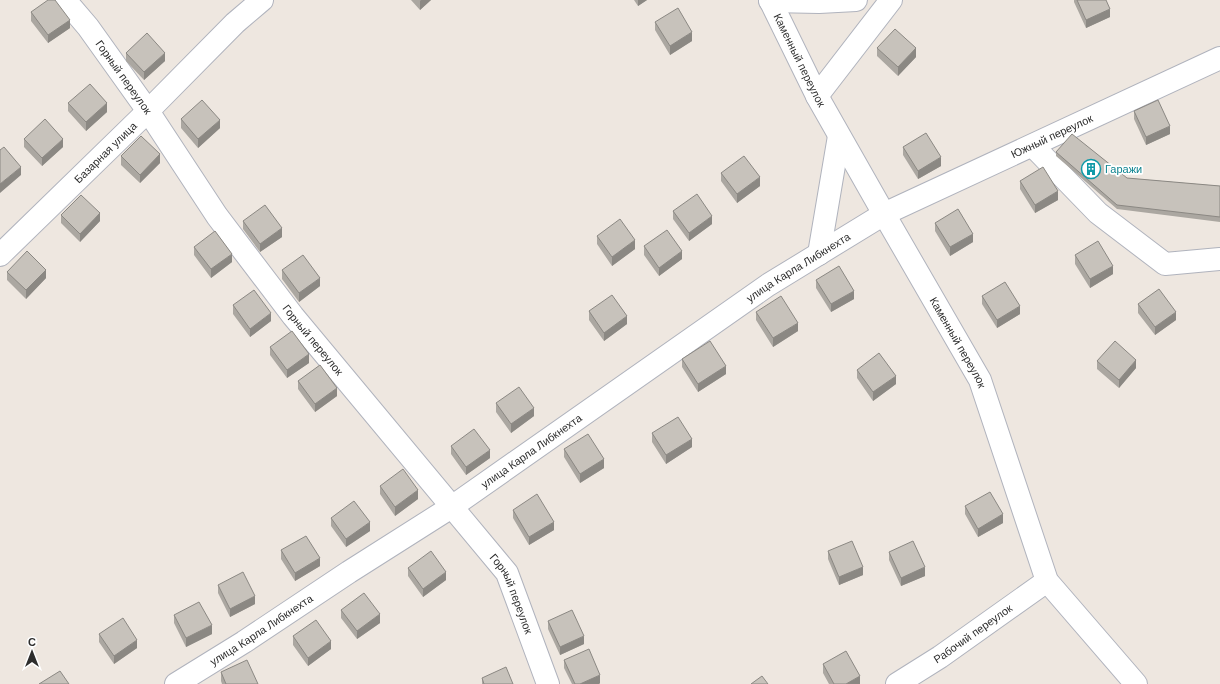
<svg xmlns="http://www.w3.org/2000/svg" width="1220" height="684" font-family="Arial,sans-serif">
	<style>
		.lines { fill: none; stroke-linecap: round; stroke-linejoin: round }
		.minor-casing { stroke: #b0b3bd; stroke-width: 24 }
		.minor { stroke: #fff; stroke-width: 22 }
		.wall { fill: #aba7a1 }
		.shaded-wall { fill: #8b8883 }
		.building { fill: #c7c2bb; stroke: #8b8883 }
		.labels { text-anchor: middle; stroke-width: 3.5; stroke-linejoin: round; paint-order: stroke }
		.street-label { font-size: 11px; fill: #2d2d2d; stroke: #fff }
		.culture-label { font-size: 11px; fill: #0d838f; stroke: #fff; text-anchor: start }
	</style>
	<rect width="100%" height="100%" fill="#eee7e0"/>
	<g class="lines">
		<defs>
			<g id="minor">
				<path id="s1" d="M65,0L88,27L148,111L217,216L293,316L507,573L548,684"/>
				<path id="s2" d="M770,0L817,96L884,214L980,380L1047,581L1136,684"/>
				<path d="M770,1L819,2L856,0"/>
				<path d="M817,96L891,0"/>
				<path d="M1033,146L1098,213L1165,264L1220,259"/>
				<path d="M819,254L839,136"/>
				<path id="s3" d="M0,255L148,111L235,23L262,0"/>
				<path id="s4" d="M176,684L244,642L349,572L453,506L768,285L884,214L1220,58"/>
				<path id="s5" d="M897,684L940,657L1047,581"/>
			</g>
		</defs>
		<use href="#minor" class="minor-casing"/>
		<use href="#minor" class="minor"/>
	</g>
	<path class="wall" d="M411,0H431L420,10Z
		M634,0H647L638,6Z
		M1074,0H1106L1110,17L1086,28L1074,2Z
		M31,12L70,28L48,43L31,21Z
		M655,22L692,41L670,55L655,30Z
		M877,48L916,57L898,76L877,56Z
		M126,53L165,61L144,80L126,61Z
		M68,103L107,112L86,131L68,111Z
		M1134,111L1170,134L1146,145L1134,119Z
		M181,119L220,128L198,148L181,128Z
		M24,139L63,147L42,166L24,147Z
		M903,147L941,166L918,179L903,155Z
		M1056,152L1127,178L1220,186V222L1117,209L1056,156Z
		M121,156L160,163L140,183L121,165Z
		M721,173L760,186L737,203L721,181Z
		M1020,181L1058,200L1035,213L1020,189Z
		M673,211L712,224L689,241L673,219Z
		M61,215L100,221L80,242L61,223Z
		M243,221L282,237L260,252L243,229Z
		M935,223L973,242L950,256L935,231Z
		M597,236L635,249L612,266L597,244Z
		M644,246L682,259L659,276L644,255Z
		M194,247L232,262L211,278L194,255Z
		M1075,255L1113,274L1090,288L1075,264Z
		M282,270L320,286L299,302L282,279Z
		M7,272L46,278L26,299L7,280Z
		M816,280L854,299L831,312L816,288Z
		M982,296L1020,314L997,328L982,304Z
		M1138,304L1176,320L1155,335L1138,313Z
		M233,305L271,321L250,337L233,314Z
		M589,311L627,324L604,341L589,320Z
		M756,312L798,331L773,347L756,320Z
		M270,347L309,363L287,378L270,355Z
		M682,359L726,374L698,392L682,367Z
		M1097,361L1136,368L1119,388L1097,369Z
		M857,370L896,384L873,401L857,378Z
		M298,381L337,396L315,412L298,389Z
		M496,403L534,416L511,433L496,412Z
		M652,433L692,447L666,464L652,442Z
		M451,446L490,458L466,475L451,454Z
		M564,449L604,468L580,483L564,457Z
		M380,486L418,499L395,516L380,494Z
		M965,506L1003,523L978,537L965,514Z
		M513,510L554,530L529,545L513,518Z
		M331,518L370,531L346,547L331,526Z
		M281,550L320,566L295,581L281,559Z
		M828,551L863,575L839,585L828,559Z
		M889,552L925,576L901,586L889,560Z
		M408,568L446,580L423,597L408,576Z
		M218,585L255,604L230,617L218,593Z
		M341,610L380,623L357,639L341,618Z
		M174,615L212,634L186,647L174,623Z
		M548,621L584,644L560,655L548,629Z
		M99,634L137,648L114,664L99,642Z
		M293,636L331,649L308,666L293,645Z
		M564,660L600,683L599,684H572L564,668Z
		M823,664L860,684H829L823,673Z
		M221,672L258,684H222L221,681Z
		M482,678L513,684H482Z"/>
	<path class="shaded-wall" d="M421,0H431L420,10V1Z
		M638,0H647L638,6Z
		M1110,9V17L1086,28V20Z
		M70,20V28L48,43V35Z
		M692,32V41L670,55V46Z
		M916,48V57L898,76V67Z
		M165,53V61L144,80V72Z
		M107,103V112L86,131V122Z
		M220,120V128L198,148V139Z
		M1170,126V134L1146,145V137Z
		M63,139V147L42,166V158Z
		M160,154V163L140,183V175Z
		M941,157V166L918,179V171Z
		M21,167V175L0,193V184Z
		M760,177V186L737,203V194Z
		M1058,191V200L1035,213V205Z
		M100,213V221L80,242V234Z
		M712,216V224L689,241V233Z
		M282,228V237L260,252V244Z
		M973,234V242L950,256V247Z
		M635,240V249L612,266V257Z
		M682,251V259L659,276V268Z
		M232,254V262L211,278V269Z
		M1113,266V274L1090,288V279Z
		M46,270V278L26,299V290Z
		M320,278V286L299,302V293Z
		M854,291V299L831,312V304Z
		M1020,306V314L997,328V320Z
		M1176,312V320L1155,335V327Z
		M271,313V321L250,337V329Z
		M627,316V324L604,341V333Z
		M798,323V331L773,347V338Z
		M309,354V363L287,378V370Z
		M1136,360V368L1119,388V380Z
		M726,366V374L698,392V384Z
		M896,376V384L873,401V392Z
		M337,388V396L315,412V404Z
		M534,408V416L511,433V424Z
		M692,439V447L666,464V455Z
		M490,450V458L466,475V467Z
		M604,459V468L580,483V474Z
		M418,490V499L395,516V507Z
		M1003,514V523L978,537V529Z
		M370,522V531L346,547V539Z
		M554,522V530L529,545V537Z
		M320,558V566L295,581V573Z
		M863,567V575L839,585V577Z
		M925,567V576L901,586V578Z
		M446,572V580L423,597V589Z
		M255,596V604L230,617V609Z
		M380,614V623L357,639V631Z
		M212,625V634L186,647V638Z
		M584,636V644L560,655V647Z
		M137,640V648L114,664V656Z
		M331,641V649L308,666V658Z
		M600,675V683L599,684H580Z
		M860,676V684H846Z"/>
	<path class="building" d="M48,0H55L70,20L48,35L31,12Z
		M1077,0H1106L1110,9L1086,20Z
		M678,8L692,32L670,46L655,22Z
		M895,29L916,48L898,67L877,48Z
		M147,33L165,53L144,72L126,53Z
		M90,84L107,103L86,122L68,103Z
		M202,100L220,120L198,139L181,119Z
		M1158,100L1170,126L1146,137L1134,111Z
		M45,119L63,139L42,158L24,139Z
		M926,133L941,157L918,171L903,147Z
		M1072,134L1127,178L1220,186V217L1117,205L1056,152Z
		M141,136L160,154L140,175L121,156Z
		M4,147L21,167L0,184V150Z
		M744,156L760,177L737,194L721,173Z
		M1043,167L1058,191L1035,205L1020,181Z
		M697,194L712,216L689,233L673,211Z
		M81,195L100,213L80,234L61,215Z
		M265,205L282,228L260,244L243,221Z
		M958,209L973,234L950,247L935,223Z
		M620,219L635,240L612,257L597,236Z
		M667,230L682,251L659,268L644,246Z
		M215,231L232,254L211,269L194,247Z
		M1098,241L1113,266L1090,279L1075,255Z
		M27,251L46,270L26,290L7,272Z
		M303,255L320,278L299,293L282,270Z
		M839,266L854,291L831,304L816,280Z
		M1005,282L1020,306L997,320L982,296Z
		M1159,289L1176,312L1155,327L1138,304Z
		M254,290L271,313L250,329L233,305Z
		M612,295L627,316L604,333L589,311Z
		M781,296L798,323L773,338L756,312Z
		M292,331L309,354L287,370L270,347Z
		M710,341L726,366L698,384L682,359Z
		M1115,341L1136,360L1119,380L1097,361Z
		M879,353L896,376L873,392L857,370Z
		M320,365L337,388L315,404L298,381Z
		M519,387L534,408L511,424L496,403Z
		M678,417L692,439L666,455L652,433Z
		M474,429L490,450L466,467L451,446Z
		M588,434L604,459L580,474L564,449Z
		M403,469L418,490L395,507L380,486Z
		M990,492L1003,514L978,529L965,506Z
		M537,494L554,522L529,537L513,510Z
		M354,501L370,522L346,539L331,518Z
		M306,536L320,558L295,573L281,550Z
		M852,541L863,567L839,577L828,551Z
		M913,541L925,567L901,578L889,552Z
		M431,551L446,572L423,589L408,568Z
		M243,572L255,596L230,609L218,585Z
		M364,593L380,614L357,631L341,610Z
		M199,602L212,625L186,638L174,615Z
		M572,610L584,636L560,647L548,621Z
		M123,618L137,640L114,656L99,634Z
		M316,620L331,641L308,658L293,636Z
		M589,649L600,675L580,684H575L564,660Z
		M846,651L860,676L846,684H834L823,664Z
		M247,660L258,684H226L221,672Z
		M506,667L513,684H484L482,678Z
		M60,671L69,684H39Z
		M762,676L768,684H751Z"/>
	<defs>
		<symbol id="building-ring" viewBox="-11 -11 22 22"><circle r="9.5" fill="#fff" stroke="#0f9aa8" stroke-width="1.5"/><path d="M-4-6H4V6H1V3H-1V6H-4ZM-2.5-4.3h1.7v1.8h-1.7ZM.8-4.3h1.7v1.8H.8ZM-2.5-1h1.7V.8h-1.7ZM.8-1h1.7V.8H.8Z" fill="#0f9aa8"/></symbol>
	</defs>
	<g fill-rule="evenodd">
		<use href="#building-ring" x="1080" y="158" width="22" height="22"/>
	</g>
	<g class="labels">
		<g class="street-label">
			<text dy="4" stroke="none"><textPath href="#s2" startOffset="67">Каменный переулок</textPath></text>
			<text dy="4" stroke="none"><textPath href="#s1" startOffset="97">Горный переулок</textPath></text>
			<text dy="4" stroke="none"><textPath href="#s4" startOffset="1035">Южный переулок</textPath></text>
			<text dy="4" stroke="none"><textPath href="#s3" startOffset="147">Базарная улица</textPath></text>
			<text dy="4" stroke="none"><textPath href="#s4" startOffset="749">улица Карла Либкнехта</textPath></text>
			<text dy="4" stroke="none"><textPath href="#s1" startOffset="421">Горный переулок</textPath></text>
			<text dy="4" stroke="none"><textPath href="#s2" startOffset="391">Каменный переулок</textPath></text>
			<text dy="4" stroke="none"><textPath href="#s4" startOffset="425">улица Карла Либкнехта</textPath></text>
			<text dy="4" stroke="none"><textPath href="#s1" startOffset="745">Горный переулок</textPath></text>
			<text dy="4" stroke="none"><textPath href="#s4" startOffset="101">улица Карла Либкнехта</textPath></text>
			<text dy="4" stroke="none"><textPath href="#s5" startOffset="91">Рабочий переулок</textPath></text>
		</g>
		<g class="culture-label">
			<text x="1105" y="173">Гаражи</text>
		</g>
	</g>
	<g transform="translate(32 652)" stroke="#ffffff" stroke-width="3" paint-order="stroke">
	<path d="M0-3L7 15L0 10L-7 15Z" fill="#2d2d2d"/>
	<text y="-6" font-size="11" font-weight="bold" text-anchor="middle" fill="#2d2d2d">С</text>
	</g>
</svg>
